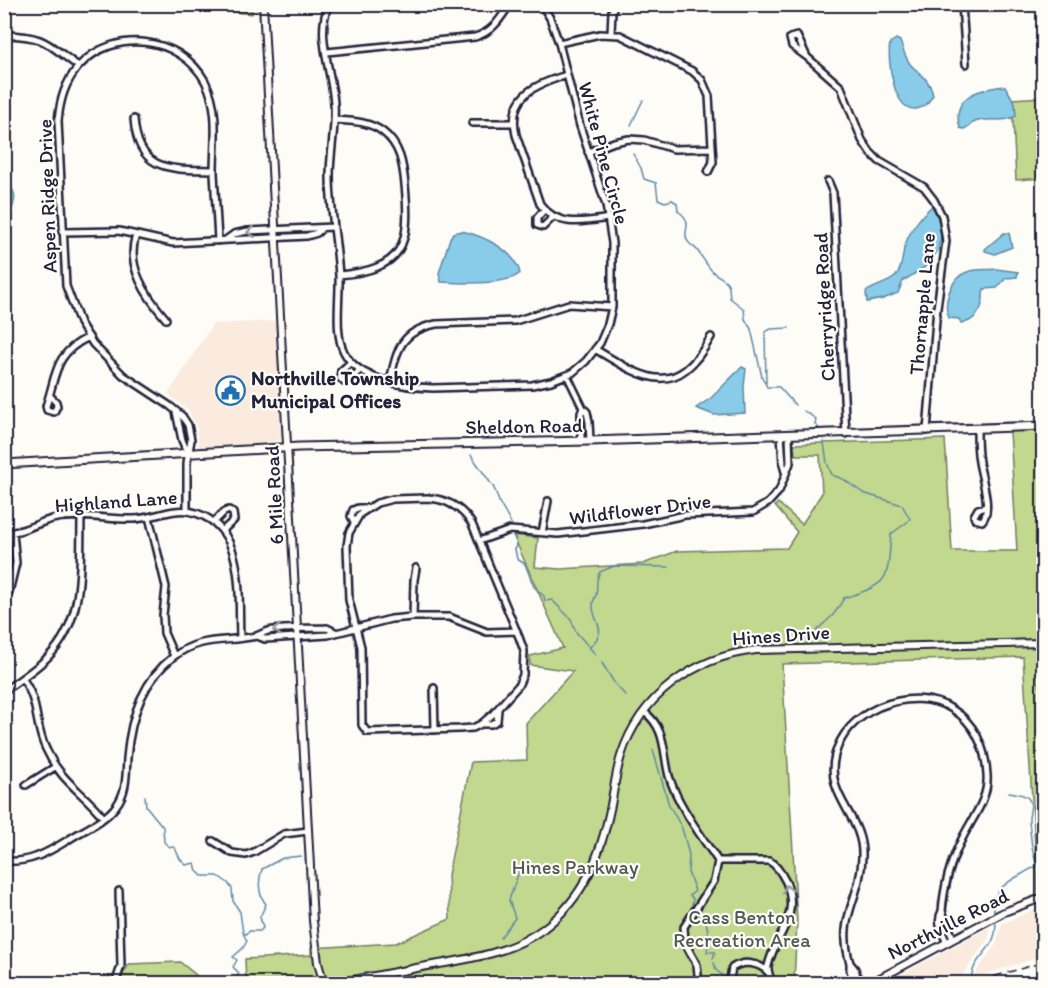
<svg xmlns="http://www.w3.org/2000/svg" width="1048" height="988" font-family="Itim,sans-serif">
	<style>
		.built { fill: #faebde }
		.green { fill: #c1d88e; stroke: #727d64; stroke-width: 1.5 }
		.water { fill: #88cce9; stroke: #5f88a3; stroke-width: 1.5 }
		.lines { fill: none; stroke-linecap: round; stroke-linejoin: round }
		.stream { stroke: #5f88a3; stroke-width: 1.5 }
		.river { stroke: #88cce9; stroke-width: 8 }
		.minor-casing { stroke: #22223b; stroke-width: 10 }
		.tertiary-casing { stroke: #22223b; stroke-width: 10 }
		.secondary-casing { stroke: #22223b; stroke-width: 11 }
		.minor { stroke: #fdfcf7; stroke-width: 5 }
		.tertiary { stroke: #fdfcf7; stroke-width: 6 }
		.secondary { stroke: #fdfcf7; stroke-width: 7 }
		.rail { stroke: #22223b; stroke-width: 1.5; stroke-dasharray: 9 4.5; stroke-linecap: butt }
		.oneway { stroke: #9a9aa2 }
		.labels { text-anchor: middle; stroke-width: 4.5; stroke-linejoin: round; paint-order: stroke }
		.street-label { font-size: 20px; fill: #22223b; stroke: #fdfcf7 }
		.poi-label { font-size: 20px; font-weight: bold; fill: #22223b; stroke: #fdfcf7; text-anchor: start }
		.park-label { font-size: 20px; fill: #525954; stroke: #fdfcf7 }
	</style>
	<rect width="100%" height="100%" fill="#fdfcf7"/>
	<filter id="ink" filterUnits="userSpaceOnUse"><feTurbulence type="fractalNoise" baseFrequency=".0167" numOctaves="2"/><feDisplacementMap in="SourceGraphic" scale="12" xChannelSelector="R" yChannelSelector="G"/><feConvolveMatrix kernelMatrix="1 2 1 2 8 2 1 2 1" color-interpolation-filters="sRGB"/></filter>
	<g filter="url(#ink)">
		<path class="built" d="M277,321L281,438L275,443L199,447L196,426L189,411L168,394L213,324Z
			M1043,905V956L976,977L975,974L996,944L1002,924Z
			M990,927L988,939L961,977L938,983H886Z"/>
		<path class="green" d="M168,5H251L252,14Z
			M1043,97V178L1016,180L1012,99Z
			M1043,430V891L1038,893L1023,657L782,664L797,920L794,983L246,984L245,959L311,955V948L396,943L450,919L448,875L471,762L527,760L526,723L573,671L530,665V656L563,648L513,535L538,538L535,567L560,569L643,564L677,551L787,548L797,532L775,506L778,503L802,524L822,493L820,455H795L794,444L945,439L952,551H1017L1010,431Z
			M180,962L196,975L197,983L117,984L129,964Z"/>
		<path class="water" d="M896,39L900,41C903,49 905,57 910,64C920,75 930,79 933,95C928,103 925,108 915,109C893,110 887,59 890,43Z
			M1005,86L1015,103L1016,116C1003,124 986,116 973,123C970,125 967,128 964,129L960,128C950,96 979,89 1005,86Z
			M4,189H12C17,196 14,206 10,212L5,210Z
			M932,206L936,210L942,231L938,251L925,267L903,281L898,293L883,299L867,302L866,292C875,285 888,284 896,276C902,269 902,258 904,249C908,233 920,217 932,206Z
			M5,215L12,216L10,239H7L5,229Z
			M462,231C483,236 515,250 520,273C508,286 458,283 441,282L439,273L450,238L453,233Z
			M1004,233H1009L1012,247L995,254L985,251V249Z
			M996,269L1018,272L1017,277L1006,278L997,288L984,289C983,292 983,295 983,299C982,311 973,323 961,323L959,319L949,318C942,304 951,277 967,272C975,269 987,270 996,269Z
			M742,367L746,369L744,386L745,413L714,415L696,408L711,398Z"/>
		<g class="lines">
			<path class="stream" d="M113,4H116
				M124,4C131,9 141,7 148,4
				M631,125L643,100
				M4,128L10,142L4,156
				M633,154L641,168L644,179L656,183L658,199L665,202L672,200L677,203L678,211C695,223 682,230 687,240C689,245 694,246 697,250C703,258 707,266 713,272C717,276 726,279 728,284C730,288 729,294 730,298L744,309L745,319L751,329L762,377L767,387H779L795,405
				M4,264V274
				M766,383L765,332L771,329L789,328
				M804,411L816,419L815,424L821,431
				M471,455L494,488L500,504L514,529
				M515,534L517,546L515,549L517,559L525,564L534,587L544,596L545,601L552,600L571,619L576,632L596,655
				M807,643C812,634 822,625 830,618C836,613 840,604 844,598C892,583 887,580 891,534L906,523L910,519L902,505L863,493L843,479L832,475L827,463L823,436
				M590,647C610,627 592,624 593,604C593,602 595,597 596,595C598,586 595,580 600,572L614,566L669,567
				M602,663L615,684L626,696
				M653,750L669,805L682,828L685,839L689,855L688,872L695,891L690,895L693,899L691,910
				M1009,792C1014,793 1024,794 1028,798C1034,805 1028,814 1029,822C1031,835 1031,852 1037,865
				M145,796L146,806L163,827L164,842L168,846L175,848L180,859L186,865L195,863L197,871L202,876H218L228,883L232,889L233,901L240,912L243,933L247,941L243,948L233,957L237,960L233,967L239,973L236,979L238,984
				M696,913L707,916L710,919L706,922L708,931L704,943L708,946L707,952H715L713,959
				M994,913C991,892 1005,883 1022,874C1029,870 1035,866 1044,864
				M245,934L250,931H260L263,928L260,917L266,904C258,895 258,881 262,869L283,858L301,856
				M500,938L515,918L509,900L522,863L521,861
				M714,963L716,970L722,975V984
				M971,984C970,953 1001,952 995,918"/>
			<path class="river" d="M441,984H460"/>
			<defs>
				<path id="minor" d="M329,4C315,34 332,72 334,103C336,127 330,152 330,176C330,209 337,242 339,276C340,297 334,334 344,352C358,380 404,387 433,388L532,385L551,381L572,373L586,361L600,343L608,324L612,307V243L606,205L580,126L559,43L550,18L541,4
					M962,4L966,64
					M611,33L612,11L615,4
					M5,35C47,36 47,44 78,66
					M559,43L600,34L620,35L692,71L702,80L709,96L713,162L708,172
					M327,52L475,37C493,32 500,19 510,4
					M807,57L792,46L790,38L797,36L807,57L841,87L862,140L870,152L879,161L924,187L934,200L942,216L946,241L937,308L927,431
					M567,75C536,84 507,95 516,135L540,204C558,228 583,222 609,218
					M134,119C138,173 171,169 214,170
					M334,120C351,121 369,121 383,132C400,145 403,164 405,185C411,245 404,269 339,275
					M472,123H514
					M588,152L614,142L629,139L644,140L674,149L712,148
					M828,181L833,193L846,434
					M544,210L537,218V225L543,227L553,217
					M62,232L119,231L173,243L307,236L317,233L322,228
					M136,235C125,266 147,297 166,319
					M227,239L234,234L248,231L333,227
					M595,349C646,380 676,400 711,337
					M351,362L341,371L340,378L344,382L350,380L359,371
					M567,375L583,408L587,412L589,422L590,441
					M390,381C397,349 401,331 436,324L515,321L569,304L612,307
					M51,397L56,402L57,406L54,412L47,410L46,406C57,375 53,354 89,337
					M176,412L182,440L187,452
					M977,429C977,440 977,451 979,462C981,476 993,511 982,521L975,519L974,516L978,509L986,507
					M781,435L783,464L785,472
					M581,441V413L583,408
					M428,498C447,499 462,508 472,524L519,637L524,651L523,675L518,686L493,714L481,724L473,728L459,729L367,732L362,725L361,647L349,600L347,546L349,533L360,514L377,503L393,499Z
					M187,511V463L191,440L188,425L182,416L170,406L123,375L93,344L80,323L66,286L58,121C60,100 65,82 79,66C114,28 180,36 205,81C220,110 214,141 214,172C215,195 217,218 218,241
					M149,517L166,587L163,615L164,633L174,656
					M214,522L224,512L229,510L233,513L234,520L223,530
					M354,522L351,516L353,510L358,508H367
					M4,533C24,533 39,521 57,518C82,513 109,520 134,519C152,519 171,508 188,511C247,522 238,592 240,638
					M542,533L548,501
					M479,541L510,530L558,534L643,524L685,515L753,512L768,503L779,491L790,463L789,435
					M9,592L16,563L13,533
					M413,617L414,580L416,568
					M257,636L265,639L328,635L391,619L413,617H449L487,632L517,631
					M1044,668L1042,670L1044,686
					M22,678C40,702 34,725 46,749C61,782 82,791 103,817
					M434,688L435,730
					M4,691C19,680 35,670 48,657C85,621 80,565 81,518
					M644,712C666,727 663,753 669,776C678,806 701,835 718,861L714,881L684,927L685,943L697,965L699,984
					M481,724H491L497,721L498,710
					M26,785L55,767
					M213,841L232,853L246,855L254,852L284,834L308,831
					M4,861C30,863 47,853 68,840C83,830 105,821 116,806C127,792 126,775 127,758C130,720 141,682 173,657C202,635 225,643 256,636C260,635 264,632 268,631C287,627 308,629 327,628L335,632
					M718,861H769C777,865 782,874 786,882C801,917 775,935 768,966C767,972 771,978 772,984
					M946,941C942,931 936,921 942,911L953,938
					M850,963C836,916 861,900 862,857C864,816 824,797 835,755C841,732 857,717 879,707C935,684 984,714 987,775C989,800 971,819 961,841C950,863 944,886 942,911
					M115,984L121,966L119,891
					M729,984L732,968C744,960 759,963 768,972
					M854,984L850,970V963L855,969L859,984"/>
				<path id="tertiary" d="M263,4L313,921L318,963L324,984
					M333,984C365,978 396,972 427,966C468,959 509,954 543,929C585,898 601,854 611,805C614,789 616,772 621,756C640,696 694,657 756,650L1044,643
					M869,984L1004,912L1044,897"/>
				<path id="secondary" d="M4,464L299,447L590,441L1044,426"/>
			</defs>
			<use href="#minor" class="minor-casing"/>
			<use href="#tertiary" class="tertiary-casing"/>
			<use href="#secondary" class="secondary-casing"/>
			<use href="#minor" class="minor"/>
			<use href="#tertiary" class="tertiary"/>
			<use href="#secondary" class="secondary"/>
			<path class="rail" d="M968,984L1044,962"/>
		</g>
		<defs><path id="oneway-chevron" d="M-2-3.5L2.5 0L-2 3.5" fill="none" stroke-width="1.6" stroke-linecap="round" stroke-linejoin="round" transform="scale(1.5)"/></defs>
		<g class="oneway">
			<use href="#oneway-chevron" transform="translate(251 232) rotate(173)"/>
			<use href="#oneway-chevron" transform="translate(277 630) rotate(177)"/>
			<use href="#oneway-chevron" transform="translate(787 889) rotate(-106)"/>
		</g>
	</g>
	<defs>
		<symbol id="civic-ring" viewBox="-11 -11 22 22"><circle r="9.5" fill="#fdfcf7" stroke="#1f6fb2" stroke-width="1.5"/><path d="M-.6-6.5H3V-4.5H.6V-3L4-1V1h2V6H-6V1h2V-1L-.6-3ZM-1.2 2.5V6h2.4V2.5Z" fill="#1f6fb2"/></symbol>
	</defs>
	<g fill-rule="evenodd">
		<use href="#civic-ring" x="214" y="374" width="33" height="33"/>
	</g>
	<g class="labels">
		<g class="street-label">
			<text transform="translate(604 153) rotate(75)" y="7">White Pine Circle</text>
			<text transform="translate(47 196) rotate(-92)" y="7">Aspen Ridge Drive</text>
			<text transform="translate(922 304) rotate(-85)" y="7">Thornapple Lane</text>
			<text transform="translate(824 307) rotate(-93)" y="7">Cherryridge Road</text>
			<text transform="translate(524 426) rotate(-1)" y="7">Sheldon Road</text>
			<text transform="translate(274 495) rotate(-93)" y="7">6 Mile Road</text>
			<text transform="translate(116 501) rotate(-4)" y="7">Highland Lane</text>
			<text transform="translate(640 509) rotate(-7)" y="7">Wildflower Drive</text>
			<text transform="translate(781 635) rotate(-4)" y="7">Hines Drive</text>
			<text transform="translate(948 924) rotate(-27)" y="7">Northville Road</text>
		</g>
		<g class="poi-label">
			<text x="251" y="385">Northville Township<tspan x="251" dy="23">Municipal Offices</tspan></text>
		</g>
		<g class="park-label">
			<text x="575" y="874">Hines Parkway</text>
			<text x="742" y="924">Cass Benton<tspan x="742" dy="23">Recreation Area</tspan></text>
		</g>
	</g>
	<rect width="1048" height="988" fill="none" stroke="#fdfcf7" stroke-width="24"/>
	<rect x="12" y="12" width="1024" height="964" fill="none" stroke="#22223b" stroke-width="2" filter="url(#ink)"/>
</svg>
